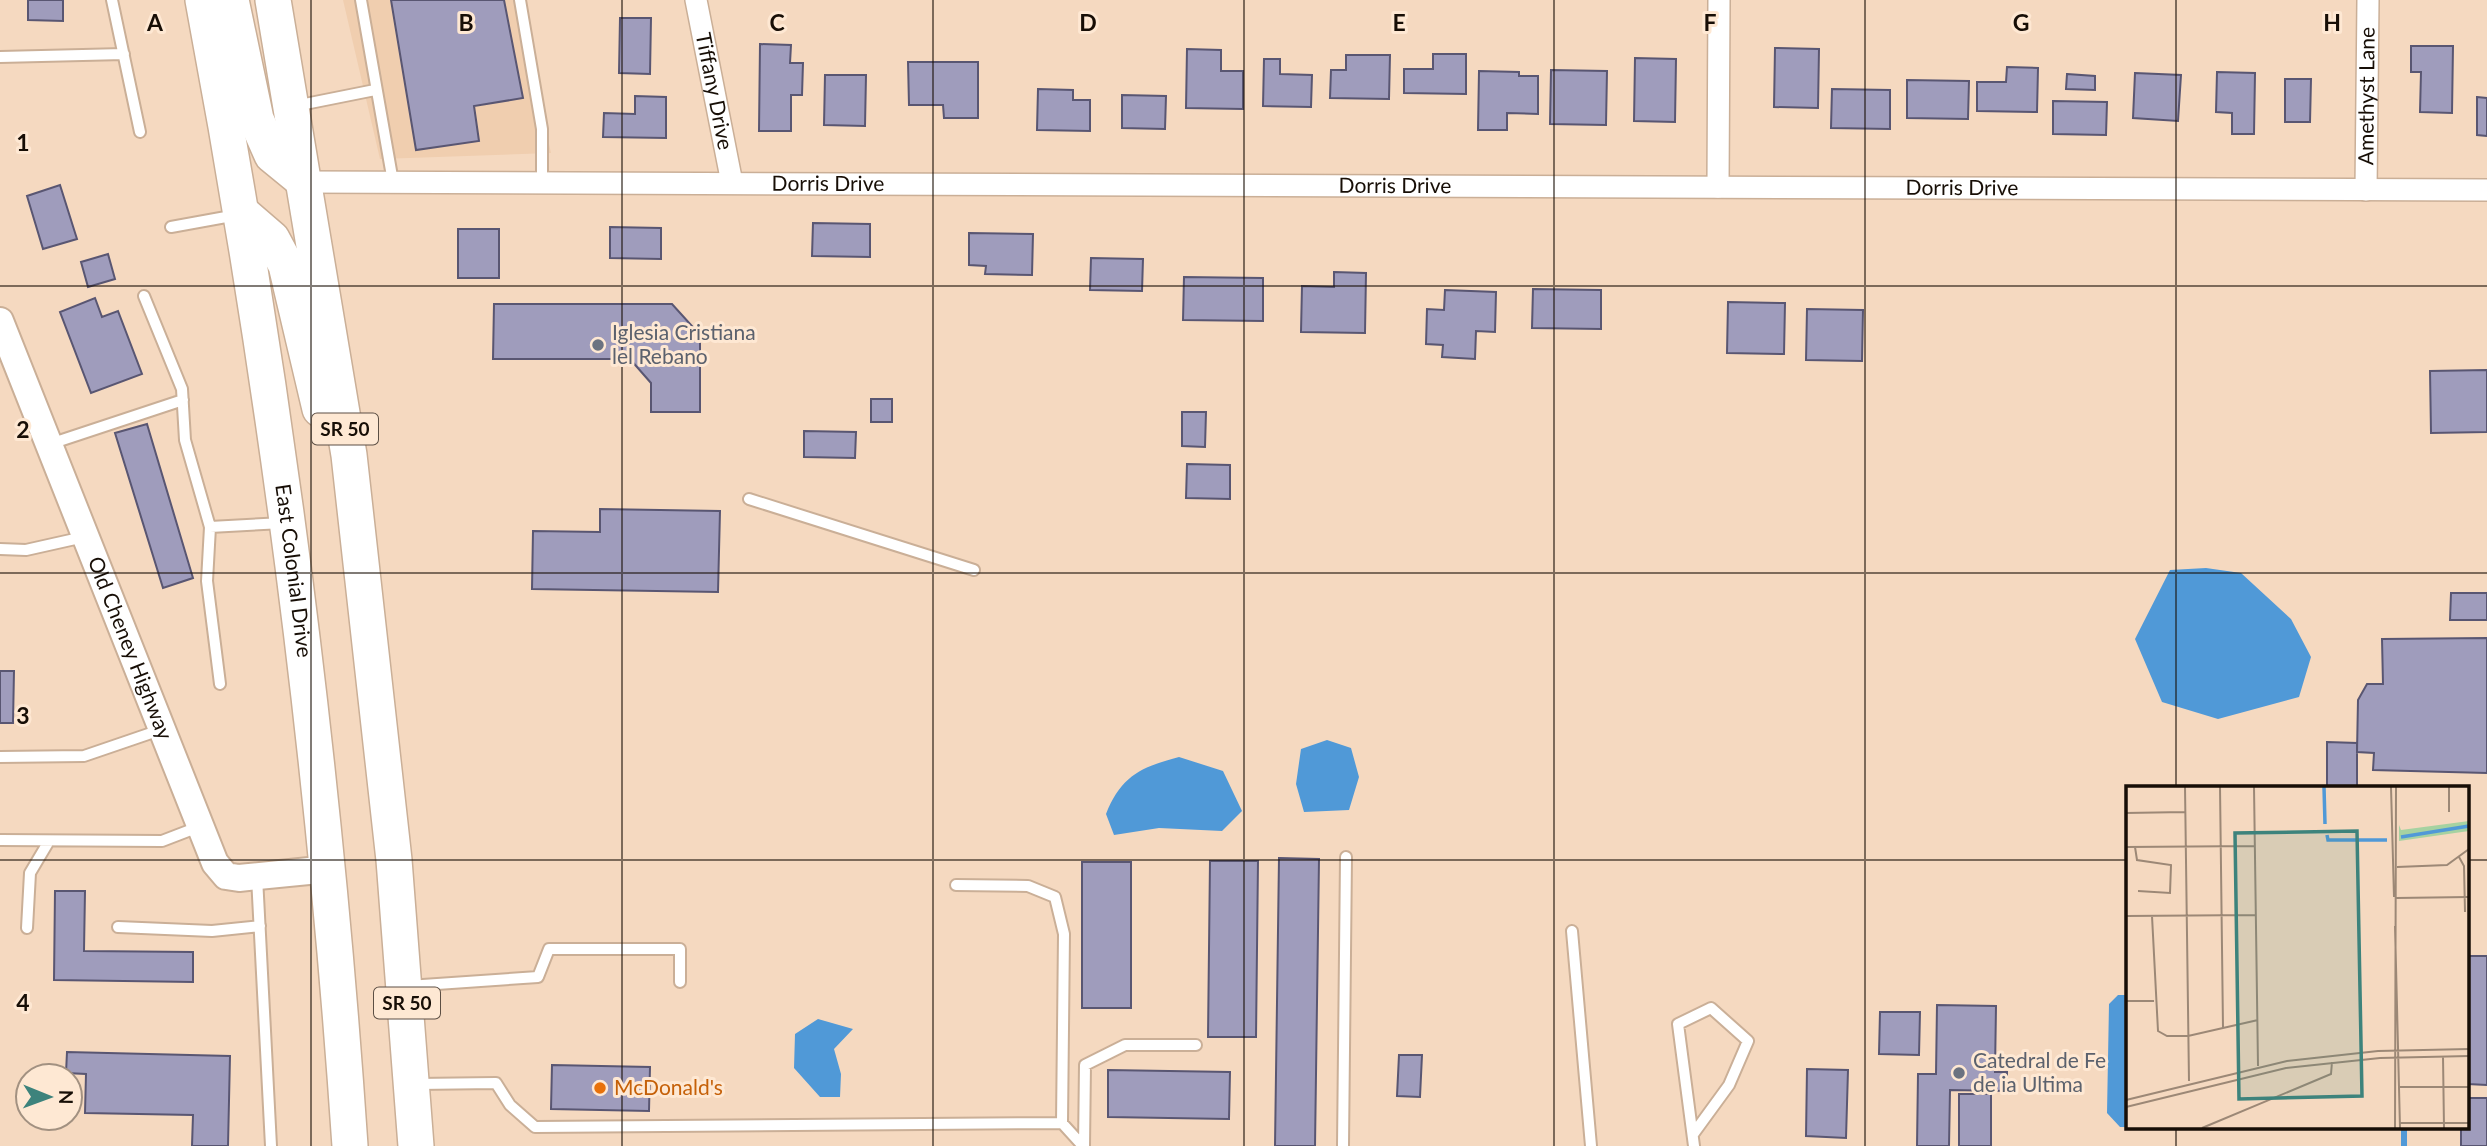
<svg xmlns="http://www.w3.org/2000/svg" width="2487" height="1146" font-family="Lato,sans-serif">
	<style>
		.built { fill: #f0ceaf }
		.water { fill: #5099d7 }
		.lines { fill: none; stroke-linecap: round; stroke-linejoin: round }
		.stream { stroke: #5099d7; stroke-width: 6 }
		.building { fill: #9f9cbc; stroke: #595672; stroke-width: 2 }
		.service-casing { stroke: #caaf97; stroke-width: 14 }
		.minor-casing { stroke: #caaf97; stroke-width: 24 }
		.tertiary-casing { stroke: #caaf97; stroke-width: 30 }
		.trunk-casing { stroke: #caaf97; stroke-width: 38 }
		.service { stroke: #fff; stroke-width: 10 }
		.minor { stroke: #fff; stroke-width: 21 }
		.tertiary { stroke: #fff; stroke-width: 26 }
		.trunk { stroke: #fff; stroke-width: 35 }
		.grid { fill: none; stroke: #170e06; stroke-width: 2; stroke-opacity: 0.55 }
		.worship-dot { fill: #6b7280; stroke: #fee8d3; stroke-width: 2.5 }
		.food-dot { fill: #e8710a; stroke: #fee8d3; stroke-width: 2.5 }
		.labels { text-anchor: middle; stroke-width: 6; stroke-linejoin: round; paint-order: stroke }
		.shield { fill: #fee8d3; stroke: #5c4f44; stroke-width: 2 }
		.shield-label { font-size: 19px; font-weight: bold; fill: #170e06 }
		.street-label { font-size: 21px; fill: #170e06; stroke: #fee8d3 }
		.worship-label { font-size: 21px; fill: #5b616d; stroke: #fee8d3; text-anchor: start }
		.food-label { font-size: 21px; fill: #c56008; stroke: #fee8d3; text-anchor: start }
		.inset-river { fill: none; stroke: #5099d7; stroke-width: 3.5 }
		.inset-road { fill: none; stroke: #9c8876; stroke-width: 2 }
		.view { fill: #3d837c; fill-opacity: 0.15; stroke: #3d837c; stroke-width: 3.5 }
		.inset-edge { fill: none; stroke: #170e06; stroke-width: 3.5 }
		.grid-label { font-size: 23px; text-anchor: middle; font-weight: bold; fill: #170e06; stroke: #fee8d3; stroke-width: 6; stroke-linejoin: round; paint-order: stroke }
	</style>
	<rect width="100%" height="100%" fill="#f5d9c0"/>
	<path class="built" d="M343,0H517L551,153L380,159Z"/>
	<path class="water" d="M2206,568L2241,573L2291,619L2311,657L2299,697L2218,719L2162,702L2135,639L2170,570Z
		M1327,740L1351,748L1359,777L1349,810L1304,812L1296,784L1301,749Z
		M1179,757L1223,771L1242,811L1222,831L1159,828L1114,835L1106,814C1121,776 1141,767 1179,757Z
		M2118,995H2128V1127L2188,1128L2120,1127L2107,1113L2109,1004Z
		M818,1019L853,1029L834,1049L841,1074L840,1097H820L794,1068L795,1034Z"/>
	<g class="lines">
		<path class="stream" d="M2404,1146V1127"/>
	</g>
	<path class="building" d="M28,0H63V21L28,20Z
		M391,0H504L523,98L474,106L479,141L416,150Z
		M620,18H651L650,74L619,73Z
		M760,44L791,45L790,63H803L802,95H791V131H759Z
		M2411,46H2453L2452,113L2420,112L2421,72H2411Z
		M1775,48L1819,49L1818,108L1774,107Z
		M1187,49L1221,50V71H1243V109L1186,108Z
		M1433,54H1466V94L1404,93V69H1433Z
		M1346,55H1390L1389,99L1330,98L1331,70H1346Z
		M1635,58L1676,59L1675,122L1634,121Z
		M1264,59H1280V74L1312,75L1311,107L1263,106Z
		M908,62H978V118H944L943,105H909Z
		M2007,67L2038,68L2037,112L1977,111V82H2006Z
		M1551,70L1607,71L1606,125L1550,124Z
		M1479,71L1519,72V76H1538V114L1507,113V130H1478Z
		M2217,72L2255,73L2254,134H2232V113L2216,112Z
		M2135,73L2181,75L2178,121L2133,118Z
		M2067,74L2095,76V90L2066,89Z
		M825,75H866L865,126L824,125Z
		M2285,79H2311L2310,122H2285Z
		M1907,80L1969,81L1968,119L1907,118Z
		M1038,89L1073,90V100H1090V131L1037,130Z
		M1832,89L1890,90V129L1831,128Z
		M1122,95L1166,96L1165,129L1122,128Z
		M635,96L666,97V138L603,137L604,113L635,114Z
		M2477,97L2487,98V136L2477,135Z
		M2053,101L2107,102L2106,135L2053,134Z
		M60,185L77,239L43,249L27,196Z
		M813,223L870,224V257L812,256Z
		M610,227L661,228V259L610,258Z
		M458,229H499V278H458Z
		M969,233L1033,234L1032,275L985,274L986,266L969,265Z
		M108,254L115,279L88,287L81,262Z
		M1091,258L1143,259L1142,291L1090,290Z
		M1334,272L1366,273L1365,333L1301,332L1302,286L1334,287Z
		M1184,277L1263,278V321L1183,320Z
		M1533,289L1601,290V329L1532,328Z
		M1445,290L1496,292L1495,332L1476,331L1475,359L1442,357L1443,345L1426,344L1427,309L1444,310Z
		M95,298L102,317L118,311L142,374L91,393L60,312Z
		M1728,302L1785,303L1784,354L1727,353Z
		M494,304H672L700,335V412H651V383L630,359H493Z
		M1807,309L1863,310L1862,361L1806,360Z
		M2487,370V432L2431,433L2430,371Z
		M871,399H892V422H871Z
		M1182,412H1206L1205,447L1182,446Z
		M147,424L193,578L163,588L115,433Z
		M804,431L856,432L855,458L804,457Z
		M1187,464L1230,465V499L1186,498Z
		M600,509L720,511L718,592L532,589L533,531L600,532Z
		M2451,593H2487V620H2450Z
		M2487,638V773L2373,770L2374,753L2357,752L2358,700L2367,684H2383L2382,639Z
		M0,671H14L13,723H0Z
		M2327,742L2357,743V787H2327Z
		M1279,858L1319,859L1315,1146H1275Z
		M1210,861H1258L1256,1037H1208Z
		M1082,862H1131V1008H1082Z
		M55,891H85L84,951L193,952V982L54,980Z
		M2468,956H2487V1085L2468,1084Z
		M1937,1005L1996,1006L1995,1072H2007V1091L1950,1090L1949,1146H1917L1918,1074H1936Z
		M1880,1012H1920L1919,1055L1879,1054Z
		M67,1052L230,1056L228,1146H192L193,1115L85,1113L86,1074L66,1073Z
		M1399,1055H1422L1420,1097L1397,1096Z
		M552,1065L650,1067L649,1111L551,1109Z
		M1807,1069L1848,1070L1846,1138L1806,1136Z
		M1108,1070L1230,1072L1229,1119L1108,1117Z
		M1959,1094H1991V1146H1959Z
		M2468,1098H2487V1146H2461V1127H2468Z"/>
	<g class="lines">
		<defs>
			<path id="service" d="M112,0L140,132
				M361,0L393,182
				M520,0L542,129V183
				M0,57L124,54
				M295,106L375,90
				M171,227L237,215
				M144,296L182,389L185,440L210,527L283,523
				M50,444L183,400
				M749,499L974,570
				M210,527L207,581L220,684
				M0,549L26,550L84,537
				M0,757L84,756L163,729
				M0,840L162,841L201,826
				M257,877L271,1146
				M956,885L1028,886L1055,897L1064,934L1062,1123
				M118,927L212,931L260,926
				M27,928L30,873L49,841
				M1572,931L1591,1146
				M408,986L538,977L549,949H680V982
				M417,1084L496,1083L510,1105L535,1127L1062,1123L1083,1146
				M1084,1146L1085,1065L1125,1045H1196
				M1343,1146L1346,857
				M1694,1146L1678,1024L1711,1008L1748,1041L1729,1085L1694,1133"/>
			<g id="minor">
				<path id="s1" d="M696,0L732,183"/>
				<path id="s2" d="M305,182L2487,190"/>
				<path d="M1718,187L1719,0"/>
				<path id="s3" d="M2366,190L2368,0"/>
			</g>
			<g id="tertiary">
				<path id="s4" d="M0,321L215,863L226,876L239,878L329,869"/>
			</g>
			<g id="trunk">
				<path id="s5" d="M203,0C275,382 324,758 350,1146"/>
				<path d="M231,0L256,119L272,155L305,182"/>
				<path d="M273,0L349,455L394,860L416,1146"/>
				<path d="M243,214L272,239L286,265L320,409"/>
			</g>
		</defs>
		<use href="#service" class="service-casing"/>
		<use href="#minor" class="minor-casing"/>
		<use href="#tertiary" class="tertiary-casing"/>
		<use href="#trunk" class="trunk-casing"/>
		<use href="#service" class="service"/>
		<use href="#minor" class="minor"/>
		<use href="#tertiary" class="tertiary"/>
		<use href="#trunk" class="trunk"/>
	</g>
	<path class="grid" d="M311,0V1146M622,0V1146M933,0V1146M1244,0V1146M1554,0V1146M1865,0V1146M2176,0V787M0,286H2487M0,573H2487M0,860H2128M2468,860H2487M2176,1127V1146"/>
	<g class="worship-dot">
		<circle cx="598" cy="345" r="7"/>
		<circle cx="1959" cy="1073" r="7"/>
	</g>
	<circle class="food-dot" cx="600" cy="1088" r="7"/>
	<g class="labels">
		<g class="shield">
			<rect x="312" y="413.5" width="66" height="31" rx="5"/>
			<rect x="374" y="987.5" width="66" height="31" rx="5"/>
		</g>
		<g class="shield-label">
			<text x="345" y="436">SR 50</text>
			<text x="407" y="1010">SR 50</text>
		</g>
		<g class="street-label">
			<text dy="7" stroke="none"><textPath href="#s1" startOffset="93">Tiffany Drive</textPath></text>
			<text dy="7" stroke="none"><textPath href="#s3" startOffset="94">Amethyst Lane</textPath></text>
			<text dy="7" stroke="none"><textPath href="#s2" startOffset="523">Dorris Drive</textPath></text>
			<text dy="7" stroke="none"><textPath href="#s2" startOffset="1090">Dorris Drive</textPath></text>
			<text dy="7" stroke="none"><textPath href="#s2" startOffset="1657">Dorris Drive</textPath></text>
			<text dy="7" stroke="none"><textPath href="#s5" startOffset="578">East Colonial Drive</textPath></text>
			<text dy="7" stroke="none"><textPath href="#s4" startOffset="352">Old Cheney Highway</textPath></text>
		</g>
		<g class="worship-label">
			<text x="612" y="340">Iglesia Cristiana<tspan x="612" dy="24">lel Rebano</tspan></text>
			<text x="1973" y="1068">Catedral de Fe<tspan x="1973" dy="24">de ia Ultima</tspan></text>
		</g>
		<g class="food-label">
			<text x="614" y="1095">McDonald's</text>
		</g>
	</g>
	<g transform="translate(2126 786)">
		<rect width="343" height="343" fill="#f5d9c0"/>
		<path d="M343,35V45L273,55V39L275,44Z" fill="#a6d2a1"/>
		<path class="inset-river" d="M198,1L199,38M201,49L202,54H261M275,51L343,40"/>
		<path class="inset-road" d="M59,1L63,295M94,1L97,242M128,1L132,280M265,1L268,111M323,1V26M0,27L59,26M0,61L129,60M9,61L11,74L45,79L44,107L12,105M333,71L338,80L339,126M271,81L321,79L343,63M270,112L343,111M0,130L130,129M26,130L32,245L41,250H62L132,234M269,140L274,342M0,215H28M317,270L318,342M273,301H343M0,314L161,275L252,265L343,263M0,321L160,282L254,272L343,270M274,337H343M76,342L205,288L206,276M269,342L270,1"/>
		<path class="view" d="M231,45L236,310L113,313L109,47Z"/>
		<rect width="343" height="343" class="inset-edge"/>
	</g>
	<g class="grid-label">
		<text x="155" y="31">A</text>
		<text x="466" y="31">B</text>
		<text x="777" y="31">C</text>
		<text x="1088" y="31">D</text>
		<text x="1399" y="31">E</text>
		<text x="1710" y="31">F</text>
		<text x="2021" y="31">G</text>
		<text x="2332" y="31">H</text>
		<text x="23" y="151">1</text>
		<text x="23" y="438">2</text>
		<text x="23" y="724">3</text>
		<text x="23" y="1011">4</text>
	</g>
	<g transform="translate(49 1097) rotate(91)"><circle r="33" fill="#fee8d3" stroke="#a29181" stroke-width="2"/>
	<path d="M0-5L12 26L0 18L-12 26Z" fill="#3d837c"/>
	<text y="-10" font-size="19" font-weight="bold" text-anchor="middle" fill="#170e06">N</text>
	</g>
</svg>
